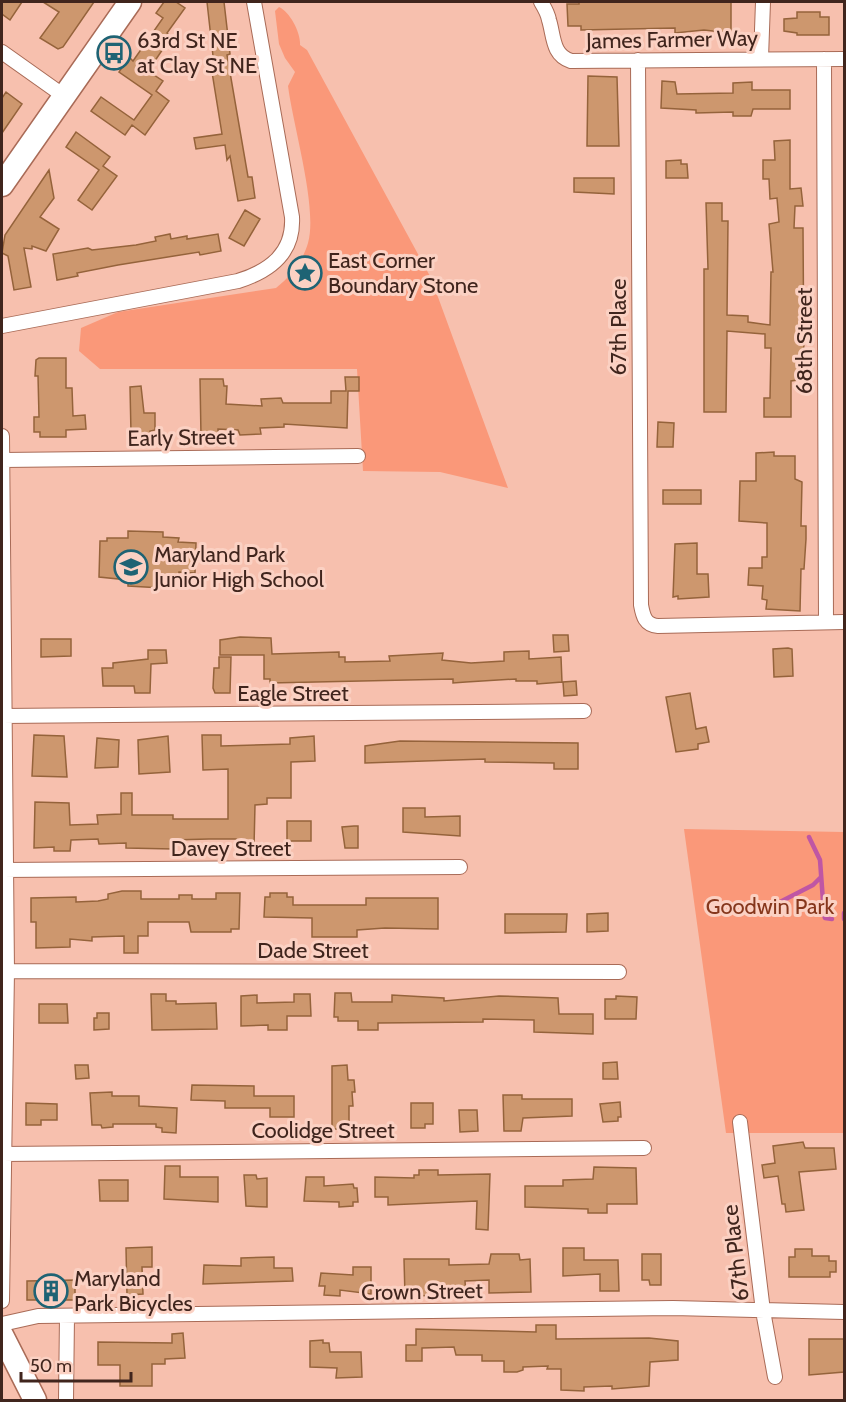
<svg xmlns="http://www.w3.org/2000/svg" width="846" height="1402" font-family="Cabin,sans-serif">
	<style>
		.green { fill: #fa9879 }
		.lines { fill: none; stroke-linecap: round; stroke-linejoin: round }
		.stream { stroke: #bf56a4; stroke-width: 4.5 }
		.building { fill: #cd976e; stroke: #95633b; stroke-width: 1.5 }
		.street-casing { stroke: #a96b57; stroke-width: 16 }
		.primary-casing { stroke: #a96b57; stroke-width: 25 }
		.street { stroke: #fff; stroke-width: 14 }
		.primary { stroke: #fff; stroke-width: 22 }
		.labels { text-anchor: middle; stroke-width: 6; stroke-linejoin: round; paint-order: stroke }
		.street-label { font-size: 22px; fill: #40251d; stroke: #fbd1c3 }
		.poi-label { font-size: 22px; fill: #40251d; stroke: #fbd1c3; text-anchor: start }
		.park-label { font-size: 22px; fill: #86371c; stroke: #fbd1c3 }
	</style>
	<rect width="100%" height="100%" fill="#f7c0ae"/>
	<path class="green" d="M279,7C290,12 301,33 300,45L307,50L431,278L508,488L440,472L363,471L357,369H100L79,351L81,328L118,312L276,288C290,277 303,261 308,243C318,208 293,126 288,86L295,72L285,58L279,44L275,11Z
		M684,829L844,832V1133H726Z"/>
	<g class="lines">
		<path class="stream" d="M809,837L820,860L824,915L825,918L832,919
			M778,903L813,885L821,877
			M844,919V913"/>
	</g>
	<path class="building" d="M2,2H22L10,20L2,14Z
		M43,2H94L63,47L58,49L40,38L59,12Z
		M164,2H176L185,8L167,33L171,37L148,71L163,81L156,91L169,101L145,135L132,125L125,135L91,111L101,97L134,120L152,95L119,72L129,57L133,61L163,18L156,13Z
		M207,2H224L230,54L227,55L248,177H252L255,198L238,201L230,156L227,160L225,145L196,149L194,138L222,134L212,72L215,74Z
		M579,2H731V29L730,33L704,30L675,33V28L581,30V26H568L567,4H579Z
		M797,12H820V17H829V35H797V33L784,31V19L797,18Z
		M588,76L617,77L619,146H587Z
		M662,81L675,82L677,94L733,93V83L752,82V90H790V109H753L751,116H733V112L696,113V110L661,108Z
		M6,92L22,104L2,133V98Z
		M76,132L110,157L103,166L117,176L92,210L78,200L99,170L66,147Z
		M790,140V189L801,188L803,206H795L794,228H803L804,379L791,381V417H764V398H770L771,348H765V334L727,331L726,412H704V269H708L706,203H722V221H728L727,315L748,316V322L770,325L771,272H773L769,224L779,222L777,198L770,199L769,179H763V160H775L774,141Z
		M681,160V164H687L688,178H666V161Z
		M49,170L54,198L40,217L59,229L46,251L32,246V249L24,248L31,287L14,290L8,256L2,253L5,235Z
		M574,178H614V194L574,192Z
		M245,210L260,219L244,246L229,238Z
		M170,234L171,239L187,236V239L218,234L221,251L200,255L199,252L118,265L77,273L78,276L57,280L53,254L88,248L92,250L136,245L156,241L155,237Z
		M39,358H66V388H72L73,416L85,415L86,429L66,430V437H40V432H34V417H39L38,376H35L36,360Z
		M345,377H359V391H348L347,428L284,424V427L260,428L261,434L240,435L238,430L218,429V436H201L200,379H223L224,386H227L226,404L262,406L261,399L281,398L283,403H331V391H346Z
		M141,386L144,413H155V430L150,431V436L131,433L130,387Z
		M658,422L674,423L673,447H657Z
		M774,452V456H795V479L802,482L801,526H806V539L804,569H801L800,611L766,609L767,600L762,599L763,586L748,585L749,568H762V557H767V523L739,521L740,481H756V453Z
		M663,490H701V504H663Z
		M128,531L163,532V537L179,538L178,542L196,543L195,573L179,572L178,580L163,579L162,588L128,586V580L99,577L100,541H107V538H128Z
		M697,543V574H708L709,597L678,599V596L673,597L675,544Z
		M553,635H568L569,651L554,652Z
		M240,637L271,638L272,654L339,652V657H345V662L390,661L389,656L443,653L442,660L471,663L504,661V652L529,651V659L561,657L562,682L537,684V681H516V679L466,682L453,683V679L270,683V679H264V655H220V640Z
		M41,639H71V656L41,657Z
		M788,648L792,649L793,676L774,677L773,649Z
		M148,650H166L167,663L151,664L150,693H135L134,686H103L102,668H113V663L148,659Z
		M219,657H231L230,693H215L213,688L214,668H219Z
		M576,681L577,695L564,696L563,682Z
		M690,693L696,729L706,727L709,742L698,744V749L676,752L666,697Z
		M34,735L64,736L67,777L32,776Z
		M202,735H221V746L290,744V738L314,736L315,761L291,762V798H267V804L255,805L254,847H237L236,839H209L173,840V849L126,848V843L99,844L98,839L71,840L70,851H54V847L34,848L35,802L69,803L70,825L98,824L97,815L121,814V793H132V815H173V819H228V769L203,770Z
		M168,736L170,772L139,774L138,740Z
		M97,738L119,740L118,767L95,768Z
		M400,741L578,743V769H554V763L485,762V759L365,763V746Z
		M403,808H425V817L460,816V836L403,832Z
		M287,821H311V841H287Z
		M354,826H358V848H345L342,827Z
		M122,891H141V899H179V895H192V899H216V893H240L239,929H231V932H191L189,922H148V936H138V953H124V936L92,937V941L70,939V947L36,948V922H31V898L76,897V902L98,901L108,899V894Z
		M270,893H287V897H293V905H366V898H438V929L385,928L357,930V937H312V918L264,917L265,897H270Z
		M608,913V931L587,932V914Z
		M505,914H567L566,932L505,933Z
		M335,993H351L352,1002H392V995L444,998V1001L499,996L558,998L559,1014H593V1034L534,1032V1020L483,1019V1022L378,1023V1030H358V1021H338V1017H334Z
		M151,994H166V1001H176V1004L216,1003L217,1029L152,1030Z
		M294,994H310L311,1016H287V1030H268V1025L241,1026V996L257,995V1003L294,1002Z
		M616,996L637,997L636,1019H605V999H616Z
		M39,1004H67L68,1023H39Z
		M97,1013H109V1029L94,1030V1018H97Z
		M617,1062L618,1079H603V1063Z
		M75,1065H88L89,1078L76,1079Z
		M347,1065L348,1080H354L355,1092H352L353,1106H349V1129H332V1066Z
		M192,1085L254,1086V1096H294V1117H270V1108H225V1101L191,1100Z
		M112,1092V1096H139V1106L177,1108L176,1133L162,1132V1128L156,1127V1124H113V1127L102,1128L101,1125H92L90,1093Z
		M503,1095H522V1099H572V1116L523,1118L521,1131H504Z
		M620,1102L621,1117H618V1121L603,1122L600,1104Z
		M26,1103L57,1104V1120H41V1125H26Z
		M411,1103H433V1124H425V1128H411Z
		M459,1110H477L478,1131L460,1132Z
		M803,1142L805,1148H834L836,1169L799,1172L804,1210L786,1212L785,1204H782L778,1176L764,1178L762,1165L775,1163L773,1146Z
		M165,1166H180V1177H218V1202L164,1199Z
		M594,1167L636,1168L637,1204H607V1213H588V1209L525,1207V1186H563V1180L593,1179Z
		M419,1170H438V1175L490,1174L488,1230L476,1229L477,1201L388,1205V1197H375V1177L414,1178V1175H419Z
		M244,1175H256L257,1179L267,1178V1207L246,1206Z
		M306,1177H324V1186L353,1184L354,1188H357L358,1202H353V1206L339,1207V1202L304,1201Z
		M99,1180H128V1201H100Z
		M152,1247V1267H142L143,1294L127,1295L126,1248Z
		M563,1248H584V1260H618L619,1291H600V1274L563,1276Z
		M795,1249H812V1256H829V1261H836V1272H830V1277H789V1257H795Z
		M491,1254H519L520,1260L530,1259L531,1292L489,1293V1280L465,1281L466,1295L405,1296L404,1259H449V1265L489,1264Z
		M642,1254H661V1285H650L649,1280H642Z
		M274,1257V1268H292L293,1281L203,1284L204,1265L241,1266V1258Z
		M353,1267H371V1294L340,1290V1296L324,1295L325,1286H319L321,1273L353,1275Z
		M75,1280V1300H27V1281Z
		M536,1325H556V1339L649,1338L678,1341V1360L650,1362L649,1386L612,1389V1386L584,1387V1391L561,1390V1369H547L548,1366L523,1367V1370L517,1372H504V1361H482V1355H456L454,1347L422,1348V1361H406V1345H416V1329L536,1332Z
		M183,1333L185,1358L165,1359V1364H152V1386H120V1365H98V1342L172,1343V1334Z
		M809,1339H844V1372L809,1375Z
		M323,1340V1343H329L330,1352H361L362,1377L336,1378L337,1368L310,1367V1341Z"/>
	<g class="lines">
		<defs>
			<path id="street" d="M541,2C544,7 548,14 549,20C554,36 552,55 571,61L844,59
				M2,52L64,96
				M761,58L763,2
				M824,59L826,622
				M638,60L641,605C643,616 645,625 658,626L844,622
				M2,326L238,281C270,271 294,253 292,217L254,2
				M2,436L7,971L2,1301
				M3,460L358,456
				M2,716L584,711
				M2,870L460,867
				M7,971L619,972
				M740,1122L763,1311L775,1377
				M2,1154L644,1148
				M2,1324L38,1316L673,1308L844,1312
				M66,1400L67,1316"/>
			<path id="primary" d="M2,185L130,2
				M2,1335L35,1400"/>
		</defs>
		<use href="#street" class="street-casing"/>
		<use href="#primary" class="primary-casing"/>
		<use href="#street" class="street"/>
		<use href="#primary" class="primary"/>
	</g>
	<defs>
		<symbol id="bus-ring" viewBox="-11 -11 22 22"><circle r="9.5" fill="#fbd1c3" stroke="#1e6374" stroke-width="1.5"/><path d="M-5-6H5V4H4V6H2V4H-2V6H-4V4H-5ZM-3.5-4V0h7V-4ZM-3.5 1.2v1.5H-2V1.2ZM2 1.2v1.5H3.5V1.2Z" fill="#1e6374"/></symbol>
		<symbol id="sight-ring" viewBox="-11 -11 22 22"><circle r="9.5" fill="#fbd1c3" stroke="#1e6374" stroke-width="1.5"/><path d="M0-6L1.8-2.2L6-1.7L2.9 1.2L3.7 5.4L0 3.3L-3.7 5.4L-2.9 1.2L-6-1.7L-1.8-2.2Z" fill="#1e6374"/></symbol>
		<symbol id="school-ring" viewBox="-11 -11 22 22"><circle r="9.5" fill="#fbd1c3" stroke="#1e6374" stroke-width="1.5"/><path d="M0-5L7-2L0 1L-7-2ZM-4 1L0 2.5L4 1V4Q0 6-4 4Z" fill="#1e6374"/></symbol>
		<symbol id="building-ring" viewBox="-11 -11 22 22"><circle r="9.5" fill="#fbd1c3" stroke="#1e6374" stroke-width="1.5"/><path d="M-4-6H4V6H1V3H-1V6H-4ZM-2.5-4.3h1.7v1.8h-1.7ZM.8-4.3h1.7v1.8H.8ZM-2.5-1h1.7V.8h-1.7ZM.8-1h1.7V.8H.8Z" fill="#1e6374"/></symbol>
	</defs>
	<g fill-rule="evenodd">
		<use href="#bus-ring" x="95" y="34" width="38" height="38"/>
		<use href="#sight-ring" x="286" y="254" width="38" height="38"/>
		<use href="#school-ring" x="112" y="548" width="38" height="38"/>
		<use href="#building-ring" x="32" y="1272" width="38" height="38"/>
	</g>
	<g class="labels">
		<g class="street-label">
			<text transform="translate(672 39) rotate(-1)" y="8">James Farmer Way</text>
			<text transform="translate(618 327) rotate(-90)" y="8">67th Place</text>
			<text transform="translate(804 341) rotate(-90)" y="8">68th Street</text>
			<text transform="translate(181 437) rotate(-1)" y="8">Early Street</text>
			<text x="293" y="701">Eagle Street</text>
			<text x="231" y="856">Davey Street</text>
			<text x="313" y="958">Dade Street</text>
			<text x="323" y="1138">Coolidge Street</text>
			<text transform="translate(735 1253) rotate(-97)" y="8">67th Place</text>
			<text transform="translate(422 1291) rotate(-1)" y="8">Crown Street</text>
		</g>
		<g class="poi-label">
			<text x="137" y="48">63rd St NE<tspan x="137" dy="25">at Clay St NE</tspan></text>
			<text x="328" y="268">East Corner<tspan x="328" dy="25">Boundary Stone</tspan></text>
			<text x="154" y="562">Maryland Park<tspan x="154" dy="25">Junior High School</tspan></text>
			<text x="74" y="1286">Maryland<tspan x="74" dy="25">Park Bicycles</tspan></text>
		</g>
		<g class="park-label">
			<text x="770" y="914">Goodwin Park</text>
		</g>
	</g>
	<rect width="846" height="1402" fill="none" stroke="#40251d" stroke-width="6"/>
	<path d="M21 1372v9h110v-9" fill="none" stroke="#40251d" stroke-width="3"/>
	<text x="30" y="1372" font-size="18" fill="#40251d" stroke="#fbd1c3" stroke-width="4.5" paint-order="stroke">50 m</text>
</svg>
